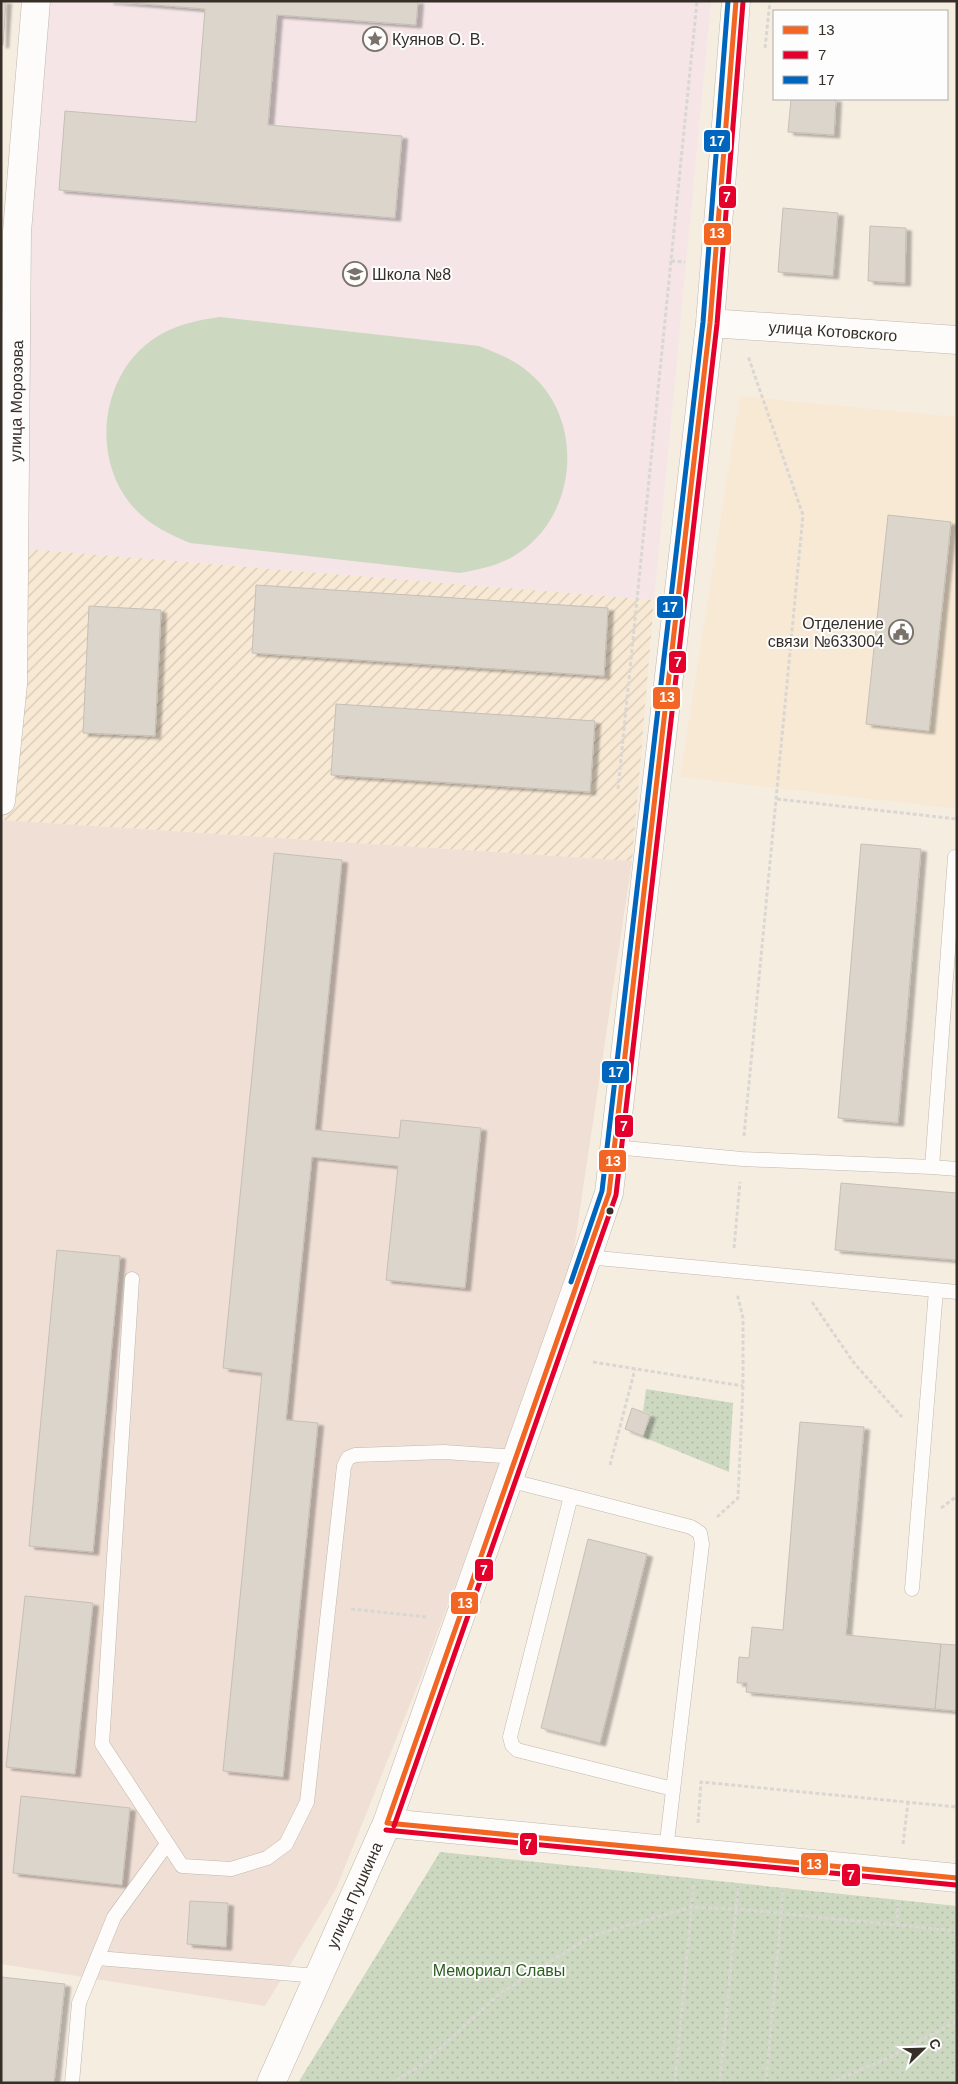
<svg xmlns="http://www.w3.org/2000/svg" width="958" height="2084" font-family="Arial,sans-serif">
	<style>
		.built { fill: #f8e9d4 }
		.industrial { fill: url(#industrial-furrows) }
		.education { fill: #f5e5e7 }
		.medical { fill: #f0dfd5 }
		.grass { fill: url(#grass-dots) }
		.pitch { fill: #cdd8c1 }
		.building { fill: #dbd5cb; stroke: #c6bfb6; filter: url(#shadow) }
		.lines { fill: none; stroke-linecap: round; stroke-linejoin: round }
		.lane-casing { stroke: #bdb7ad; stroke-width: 15 }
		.street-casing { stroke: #bdb7ad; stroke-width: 29 }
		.path { stroke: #dad7d3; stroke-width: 3; stroke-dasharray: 4 2.5; stroke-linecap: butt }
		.lane { stroke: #fefcfa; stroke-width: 14 }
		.street { stroke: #fefcfa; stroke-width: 28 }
		.bus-1-casing { stroke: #fdfdfd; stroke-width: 9 }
		.bus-2-casing { stroke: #fdfdfd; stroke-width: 9 }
		.bus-3-casing { stroke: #fdfdfd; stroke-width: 9 }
		.bus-1 { stroke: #f26522; stroke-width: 5 }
		.bus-2 { stroke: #e4002b; stroke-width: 5 }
		.bus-3 { stroke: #0065bd; stroke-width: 5 }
		.bus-dot { fill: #362f28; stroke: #fdfdfd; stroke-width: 2 }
		.labels { text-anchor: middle; stroke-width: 4; stroke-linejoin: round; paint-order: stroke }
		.poi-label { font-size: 16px; fill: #362f28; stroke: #fdfdfd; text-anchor: start }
		.street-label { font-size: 16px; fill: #362f28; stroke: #fdfdfd }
		.park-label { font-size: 16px; fill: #2b5d1e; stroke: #fdfdfd }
		.line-badge { stroke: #fdfdfd; stroke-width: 2 }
		.badge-label { font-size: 14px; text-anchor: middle; font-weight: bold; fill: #fff }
	</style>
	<defs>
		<pattern id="industrial-furrows" width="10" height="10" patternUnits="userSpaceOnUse" patternTransform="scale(1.25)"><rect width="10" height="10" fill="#f8e9d4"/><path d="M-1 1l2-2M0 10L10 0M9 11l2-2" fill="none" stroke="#d5c8b6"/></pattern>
		<pattern id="grass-dots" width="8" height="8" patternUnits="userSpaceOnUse" patternTransform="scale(1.25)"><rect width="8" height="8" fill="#cdd8c1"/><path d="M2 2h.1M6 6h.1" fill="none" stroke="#b1baa6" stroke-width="1.8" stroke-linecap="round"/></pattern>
		<filter id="shadow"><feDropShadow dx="5.5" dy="3" stdDeviation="1" flood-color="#0004"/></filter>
	</defs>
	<rect width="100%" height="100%" fill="#f6ede1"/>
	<path class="built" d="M740,396L957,417V809L680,777Z"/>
	<path class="industrial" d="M4,547L654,600L632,861L1,820V586Z"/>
	<path class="education" d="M47,1H711L654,600L4,547Z"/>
	<path class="medical" d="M1,820L632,861L570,1276L421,1677L336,1889L265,2006L1,1964Z"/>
	<path class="grass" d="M646,1389L733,1403L729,1472L643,1437L652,1415L643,1411Z
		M440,1852L957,1906V2083H298Z"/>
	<path class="pitch" d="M220,317L479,346C500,354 519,362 535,378C584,425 576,514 520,552C502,565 481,569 460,573L190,543C169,534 151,526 135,509C89,460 100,371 158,336C178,324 198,320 220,317Z"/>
	<path class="building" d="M1,1H6L3,45H1Z
		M108,1H418L416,25L277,15L268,125L402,136L395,218L59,190L65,111L196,122L205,9Z
		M791,99H836L834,135L788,132Z
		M783,208L838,213L833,276L778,272Z
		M870,226L906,228L905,283L868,281Z
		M888,515L951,522L929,731L866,724Z
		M256,585L608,608L604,676L252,653Z
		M89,606L161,610L155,736L83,733Z
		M336,704L595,721L590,792L331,775Z
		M861,844L921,849L898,1123L838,1118Z
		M274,853L342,860L315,1130L399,1138L401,1120L481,1128L465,1288L386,1280L398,1166L312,1157L286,1420L318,1423L283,1777L223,1771L262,1373L223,1368Z
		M841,1183L957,1193V1260L835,1250Z
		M57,1250L120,1256L93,1552L29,1546Z
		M632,1408L650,1415L643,1436L625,1429Z
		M800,1422L864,1427L846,1635L941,1644L935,1709L746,1692L747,1683H737L739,1657L749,1658L752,1627L783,1630Z
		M588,1539L647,1554L600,1743L541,1728Z
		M25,1596L93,1603L75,1774L6,1767Z
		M941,1644L957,1645V1711L935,1709Z
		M21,1796L130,1808L122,1885L13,1873Z
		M190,1901L228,1903L226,1947L187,1944Z
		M1,1977L65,1984L54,2083H1Z"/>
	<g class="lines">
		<defs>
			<path id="lane" d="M957,858L955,857L932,1167L957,1169
				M614,1147L742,1159L932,1167
				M587,1257L957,1292
				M132,1279L102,1744L182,1866L231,1869L267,1858L286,1844L307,1802L344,1466L348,1458L355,1455L444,1452L517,1457
				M508,1480L571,1496L510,1737L512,1745L517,1750L673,1789
				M571,1496L691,1527L700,1533L702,1544L666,1850
				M912,1589L936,1290
				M97,1958L318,1976
				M72,2083L79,2003L114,1917L167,1844"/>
			<path id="street" d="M710,323L957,340
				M1,801L13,684L17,232L36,1
				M387,1823L957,1878
				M271,2083L387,1823L578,1284L609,1193L710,323L736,1"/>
		</defs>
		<use href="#lane" class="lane-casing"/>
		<use href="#street" class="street-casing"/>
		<path class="path" d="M765,48L770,1
			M671,261L685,262
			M618,789L697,1
			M777,799L957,819
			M744,1136L803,515L748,356
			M734,1248L740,1182
			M812,1302L854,1363L902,1417
			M593,1362L743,1386
			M610,1465L635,1369
			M941,1508L957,1496
			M717,1517L738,1498L743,1386V1318L737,1293
			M351,1609L427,1617
			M698,1823L701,1782L957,1807
			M903,1844L908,1802
			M897,1925L898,1903
			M391,2083L423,2064L499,1994L591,1936L691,1907L736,1909L957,1931
			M675,2083L694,1882
			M720,2083L738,1888
			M766,2083L783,1892
			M830,2083L888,2058L957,2021"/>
		<use href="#lane" class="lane"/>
		<use href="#street" class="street"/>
		<defs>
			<path id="bus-1" d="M387,1823L609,1193L710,323L736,1
				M387,1823L957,1878"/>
			<path id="bus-2" d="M394,1826L616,1195L717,324L743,2
				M386,1830L956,1885"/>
			<path id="bus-3" d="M571,1282L602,1191L703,322L728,1"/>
		</defs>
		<use href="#bus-1" class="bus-1-casing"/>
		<use href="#bus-2" class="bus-2-casing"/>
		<use href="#bus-3" class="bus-3-casing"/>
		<use href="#bus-1" class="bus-1"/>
		<use href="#bus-2" class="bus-2"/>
		<use href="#bus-3" class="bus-3"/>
	</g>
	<defs>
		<symbol id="sight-ring" viewBox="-11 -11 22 22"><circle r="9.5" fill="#fdfdfd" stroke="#797269" stroke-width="1.5"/><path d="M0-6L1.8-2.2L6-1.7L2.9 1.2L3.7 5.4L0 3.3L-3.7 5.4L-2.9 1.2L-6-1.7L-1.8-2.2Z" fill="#797269"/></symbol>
		<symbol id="school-ring" viewBox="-11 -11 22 22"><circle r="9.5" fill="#fdfdfd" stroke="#797269" stroke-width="1.5"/><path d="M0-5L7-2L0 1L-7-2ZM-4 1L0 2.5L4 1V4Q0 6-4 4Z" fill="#797269"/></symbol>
		<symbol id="civic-ring" viewBox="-11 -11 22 22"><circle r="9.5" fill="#fdfdfd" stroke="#797269" stroke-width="1.5"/><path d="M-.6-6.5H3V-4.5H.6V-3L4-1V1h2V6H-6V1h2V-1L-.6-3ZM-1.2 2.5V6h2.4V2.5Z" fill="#797269"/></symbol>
	</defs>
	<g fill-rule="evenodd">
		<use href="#sight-ring" x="361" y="25" width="28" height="28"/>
		<use href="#school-ring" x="341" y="260" width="28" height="28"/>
		<use href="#civic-ring" x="887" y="618" width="28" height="28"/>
	</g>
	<circle class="bus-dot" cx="610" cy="1211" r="4.5"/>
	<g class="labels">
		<g class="poi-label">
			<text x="392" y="45">Куянов О. В.</text>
			<text x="372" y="280">Школа №8</text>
			<text x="884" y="629" text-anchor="end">Отделение<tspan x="884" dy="18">связи №633004</tspan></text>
		</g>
		<g class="street-label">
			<text transform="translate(833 331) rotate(4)" y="6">улица Котовского</text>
			<text transform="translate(16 401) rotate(-89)" y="6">улица Морозова</text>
			<text transform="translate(354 1895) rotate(-66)" y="6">улица Пушкина</text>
		</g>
		<g class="park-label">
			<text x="499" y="1976">Мемориал Славы</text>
		</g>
	</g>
	<g class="line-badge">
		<rect x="703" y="129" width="28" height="24" rx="5" fill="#0065bd"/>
		<rect x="718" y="185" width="19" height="24" rx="5" fill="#e4002b"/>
		<rect x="703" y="222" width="29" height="24" rx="5" fill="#f26522"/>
		<rect x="656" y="595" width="28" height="24" rx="5" fill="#0065bd"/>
		<rect x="668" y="650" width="19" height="24" rx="5" fill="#e4002b"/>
		<rect x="652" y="686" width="29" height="24" rx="5" fill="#f26522"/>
		<rect x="601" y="1060" width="29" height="24" rx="5" fill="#0065bd"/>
		<rect x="614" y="1114" width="20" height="24" rx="5" fill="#e4002b"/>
		<rect x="598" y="1149" width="29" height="24" rx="5" fill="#f26522"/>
		<rect x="474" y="1558" width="20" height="24" rx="5" fill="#e4002b"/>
		<rect x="450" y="1591" width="29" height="24" rx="5" fill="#f26522"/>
		<rect x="519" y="1832" width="19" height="24" rx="5" fill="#e4002b"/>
		<rect x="800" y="1852" width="29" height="24" rx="5" fill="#f26522"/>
		<rect x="841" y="1863" width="20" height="24" rx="5" fill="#e4002b"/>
	</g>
	<g class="badge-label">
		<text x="717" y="146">17</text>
		<text x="727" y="202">7</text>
		<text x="717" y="238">13</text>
		<text x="670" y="612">17</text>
		<text x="678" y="667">7</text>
		<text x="667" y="702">13</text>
		<text x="616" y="1077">17</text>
		<text x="624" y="1131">7</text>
		<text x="613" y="1166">13</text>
		<text x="484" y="1575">7</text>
		<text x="465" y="1608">13</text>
		<text x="528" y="1849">7</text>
		<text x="814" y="1869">13</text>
		<text x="851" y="1880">7</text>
	</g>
	<rect width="958" height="2084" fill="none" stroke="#362f28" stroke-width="5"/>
	<rect x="773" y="10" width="175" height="90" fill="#fdfdfd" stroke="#adaba8"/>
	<rect x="783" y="26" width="25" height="8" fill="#f26522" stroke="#adaba8"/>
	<text x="818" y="35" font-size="15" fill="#362f28">13</text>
	<rect x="783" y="51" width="25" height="8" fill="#e4002b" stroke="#adaba8"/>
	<text x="818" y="60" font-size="15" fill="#362f28">7</text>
	<rect x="783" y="76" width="25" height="8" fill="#0065bd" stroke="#adaba8"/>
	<text x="818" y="85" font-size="15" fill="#362f28">17</text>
	<g transform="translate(923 2049) rotate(67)" stroke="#fdfdfd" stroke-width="4" paint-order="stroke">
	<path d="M0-4L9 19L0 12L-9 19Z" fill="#362f28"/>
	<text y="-8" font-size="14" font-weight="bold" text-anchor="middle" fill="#362f28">С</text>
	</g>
</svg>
